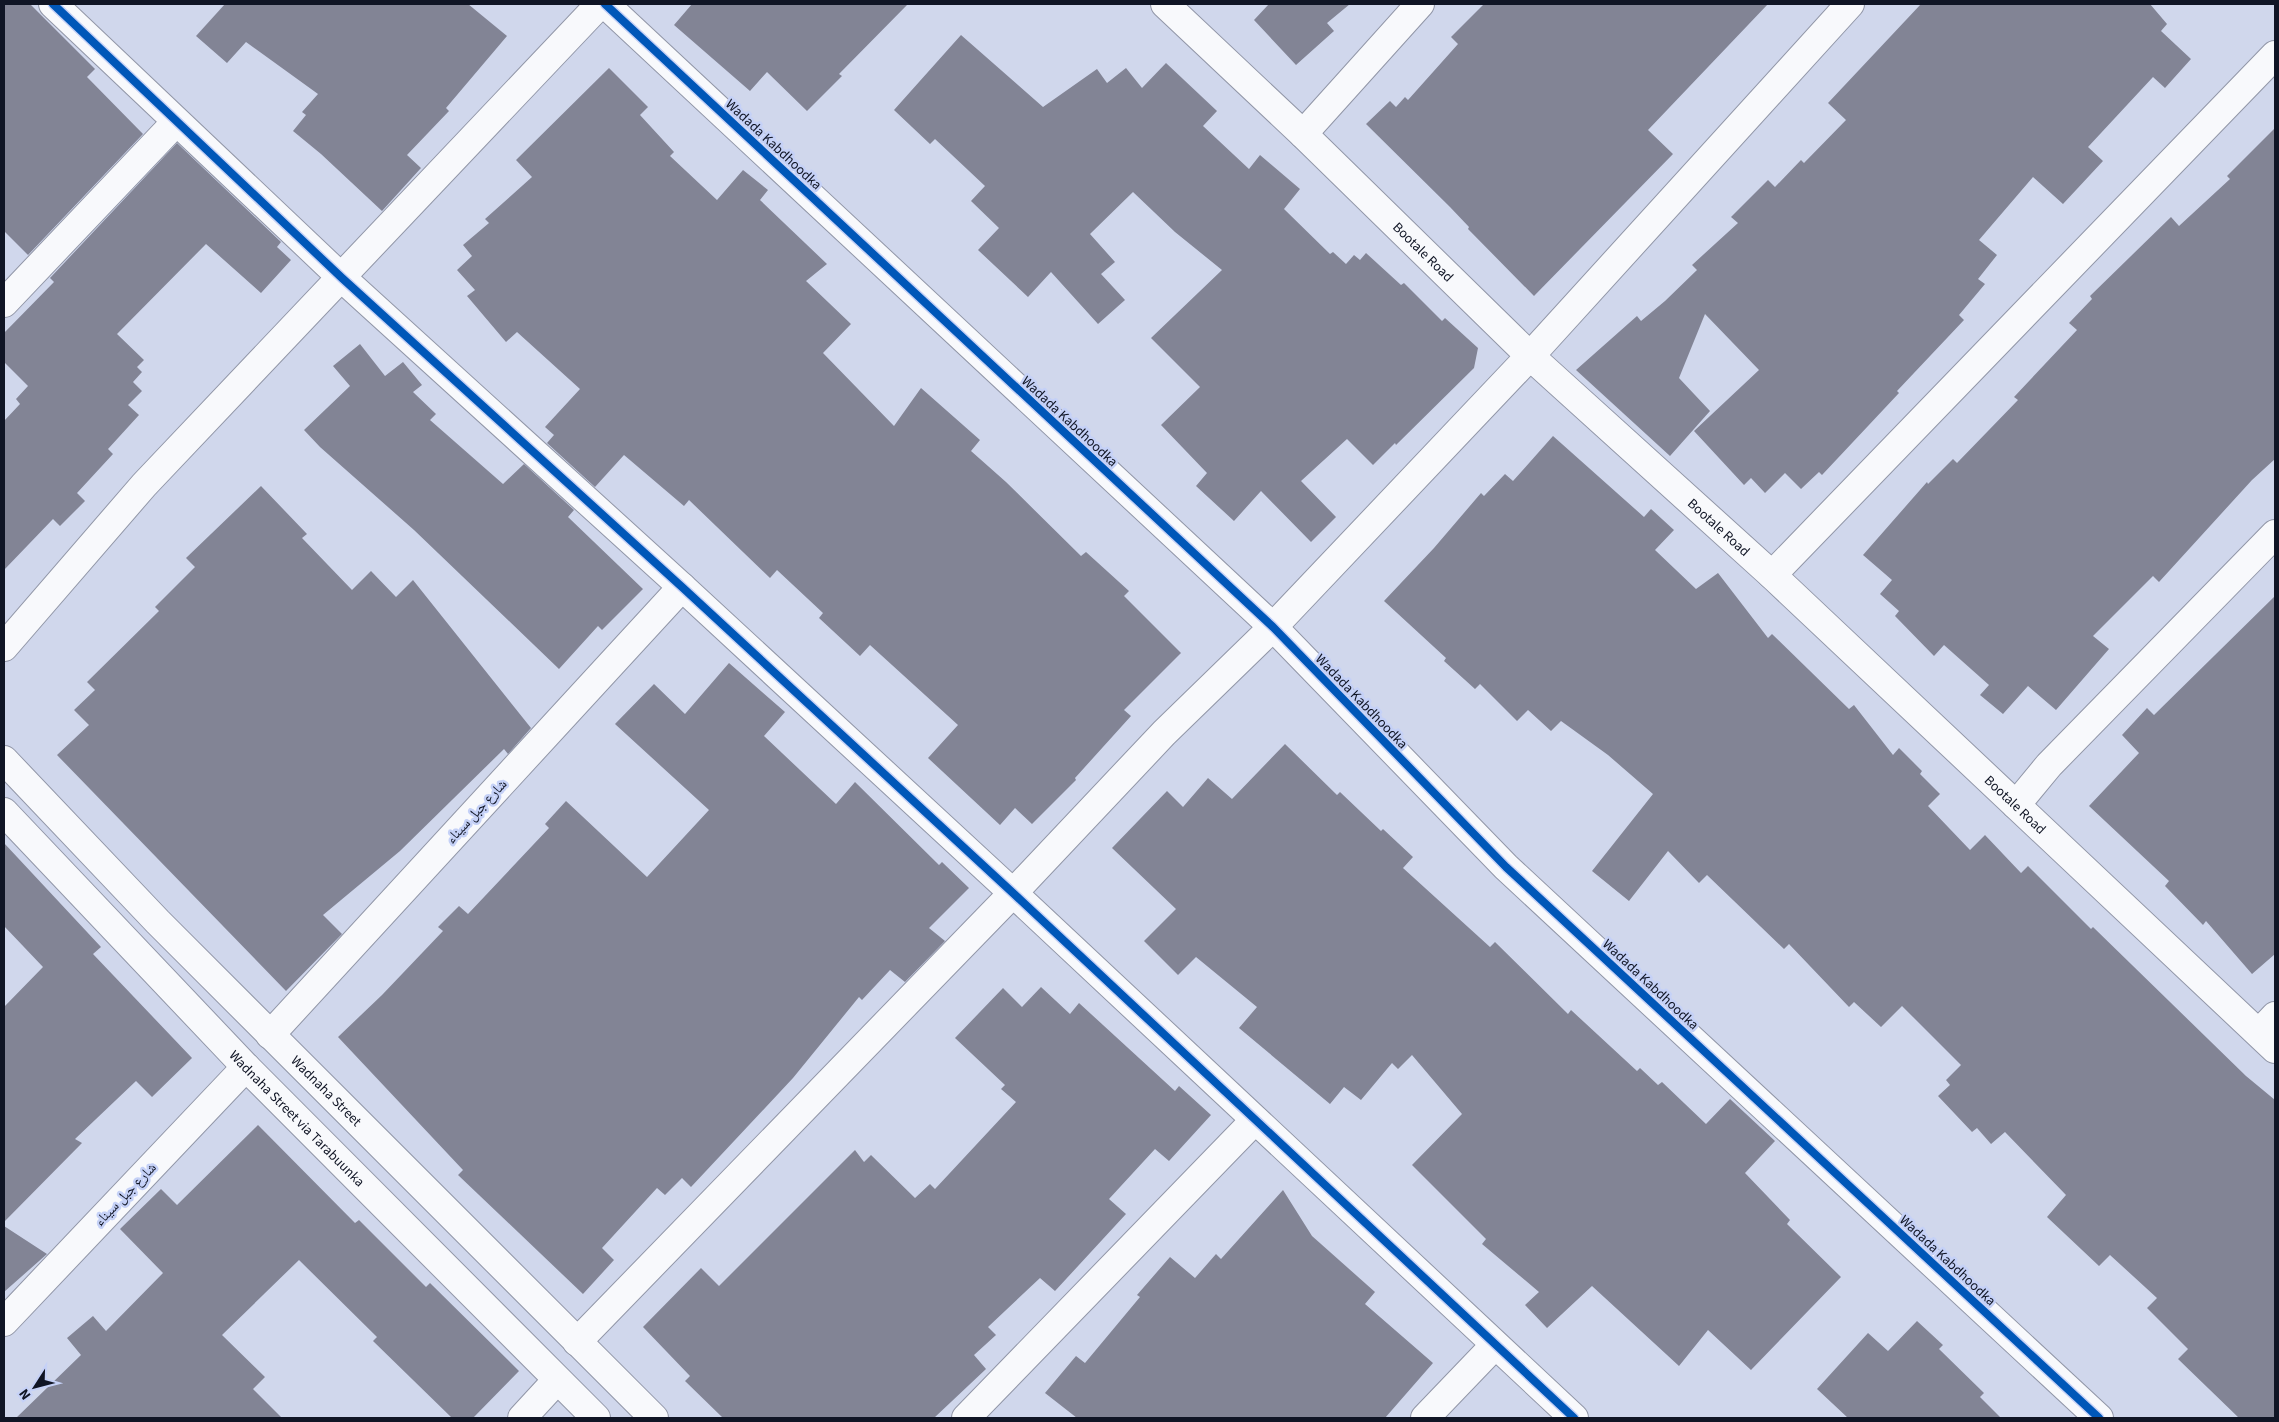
<svg xmlns="http://www.w3.org/2000/svg" width="2279" height="1422" font-family="'Source Sans 3','Noto Naskh Arabic',sans-serif">
	<style>
		.building { fill: #828495 }
		.lines { fill: none; stroke-linecap: round; stroke-linejoin: round }
		.street-casing { stroke: #9196a7; stroke-width: 30 }
		.secondary-casing { stroke: #9196a7; stroke-width: 30 }
		.street { stroke: #f8f9fc; stroke-width: 28 }
		.secondary { stroke: #f8f9fc; stroke-width: 28 }
		.cycleway-casing { stroke: #c5d1f7; stroke-width: 11 }
		.cycleway { stroke: #0057b8; stroke-width: 8 }
		.labels { text-anchor: middle; stroke-width: 5; stroke-linejoin: round; paint-order: stroke }
		.street-label { font-size: 14px; fill: #101525; stroke: #c5d1f7 }
	</style>
	<rect width="100%" height="100%" fill="#d0d7ec"/>
	<path class="building" d="M4,4H30L95,69L87,77L143,134L28,255L4,231Z
		M225,4H468L507,36L446,108L449,111L407,155L421,168L382,211L321,154L293,131L306,115L302,112L318,94L246,42L227,63L196,36Z
		M692,4H908L839,74L842,76L807,111L767,72L750,91L674,25Z
		M1269,4H1350L1327,23L1334,31L1296,65L1254,20Z
		M1484,4H1768L1648,130L1673,154L1534,296L1468,229L1469,227L1450,207L1366,124L1390,101L1396,107L1405,97L1408,100L1458,44L1451,37Z
		M1921,4H2150L2167,24L2161,31L2191,59L2165,88L2153,77L2088,147L2103,161L2063,204L2033,177L1979,240L1997,255L1978,279L1985,284L1959,315L1964,320L1897,391L1899,393L1822,475L1819,472L1801,489L1785,473L1765,493L1751,478L1744,485L1694,431L1759,370L1705,314L1679,378L1710,411L1670,456L1576,370L1637,316L1641,321L1665,301L1697,270L1692,265L1738,223L1731,217L1768,180L1775,187L1801,160L1804,163L1846,120L1828,103Z
		M961,35L1043,107L1097,69L1107,83L1126,68L1142,88L1166,63L1217,111L1203,126L1249,169L1260,155L1300,189L1284,209L1330,254L1333,252L1346,264L1354,255L1360,260L1366,253L1401,285L1404,283L1442,321L1445,318L1478,348L1474,368L1396,445L1395,443L1373,465L1347,439L1301,481L1336,517L1311,542L1261,491L1234,521L1196,486L1207,473L1161,425L1200,387L1151,338L1222,270L1175,232L1133,192L1090,234L1115,262L1101,274L1125,300L1098,324L1051,272L1028,297L978,250L999,228L971,201L985,186L935,139L930,144L894,110Z
		M609,68L648,107L640,115L674,152L670,156L717,200L743,170L768,190L760,200L827,264L806,281L851,324L823,353L894,426L921,388L980,440L971,451L1006,482L1081,556L1086,552L1129,591L1124,596L1181,653L1124,710L1131,716L1075,778L1076,780L1032,824L1015,808L1000,825L928,758L958,725L870,645L860,656L819,618L823,613L777,570L770,578L689,500L684,506L624,455L595,487L547,443L554,435L545,427L580,389L517,332L506,342L467,296L475,290L457,270L472,256L463,245L489,223L485,219L532,177L516,160Z
		M2275,128V459L2252,480L2159,582L2153,576L2093,636L2109,649L2056,710L2028,686L2003,714L1980,695L1989,685L1944,645L1934,656L1895,616L1899,611L1880,594L1892,580L1863,555L1927,482L1928,484L1953,459L1957,463L2018,400L2014,397L2077,330L2069,323L2092,299L2090,296L2171,217L2179,226L2230,179L2227,176Z
		M177,143L281,242L277,247L291,260L261,293L206,244L117,334L144,360L137,367L142,372L133,382L142,391L128,405L139,415L108,449L113,454L77,493L85,501L60,526L53,519L4,570V421L20,404L16,399L28,386L4,362V333L54,282L50,278Z
		M360,344L385,376L403,362L422,385L413,392L436,414L430,420L503,484L524,464L574,510L568,517L643,589L602,630L598,626L559,669L414,530L320,447L304,430L350,386L333,366Z
		M1553,436L1644,517L1651,509L1674,530L1655,550L1696,589L1718,573L1768,638L1772,634L1849,709L1854,705L1893,755L1899,748L1922,771L1920,774L1940,794L1928,806L1970,850L1985,835L2021,873L2028,866L2091,929L2093,927L2246,1076L2275,1100V1418H2239L2178,1359L2188,1349L2147,1308L2157,1298L2110,1255L2099,1266L2047,1217L2066,1195L2005,1132L1991,1144L1977,1128L1972,1132L1938,1096L1950,1085L1946,1080L1961,1065L1902,1006L1881,1027L1854,1002L1849,1007L1789,944L1784,949L1707,875L1699,883L1668,851L1629,901L1592,871L1653,794L1608,755L1561,721L1551,731L1528,710L1517,721L1480,684L1475,689L1444,661L1446,658L1384,601L1434,548L1481,493L1484,496L1505,474L1513,481Z
		M261,486L307,534L302,538L352,590L371,571L396,597L413,580L531,728L508,754L504,749L400,851L323,915L342,934L286,991L57,755L89,725L74,710L95,690L87,682L159,611L155,607L195,567L186,558Z
		M2275,596V954L2252,974L2206,921L2203,925L2165,886L2169,881L2089,806L2139,753L2122,735L2147,708L2154,715Z
		M729,663L785,712L764,736L836,804L855,782L939,865L942,862L969,888L929,928L945,941L905,982L890,970L862,1000L859,997L793,1078L691,1187L682,1178L665,1195L657,1188L602,1248L614,1260L583,1294L458,1175L463,1170L338,1037L382,995L443,931L438,927L459,906L468,914L549,828L545,824L566,801L647,877L709,810L615,724L654,684L685,714Z
		M1285,744L1337,795L1340,792L1381,831L1383,829L1413,857L1403,868L1490,947L1495,942L1568,1014L1571,1010L1637,1071L1640,1068L1658,1085L1662,1082L1706,1124L1730,1099L1775,1141L1745,1173L1790,1220L1787,1224L1841,1277L1751,1370L1708,1330L1679,1366L1592,1286L1547,1328L1525,1305L1539,1292L1482,1244L1486,1239L1412,1165L1462,1114L1412,1055L1398,1069L1392,1063L1361,1100L1344,1087L1330,1104L1239,1028L1257,1007L1196,957L1178,975L1144,941L1176,909L1112,848L1167,791L1183,807L1208,778L1232,799Z
		M4,843L101,947L93,954L192,1058L152,1097L136,1081L75,1139L82,1143L4,1222V1007L43,967L4,926Z
		M1041,987L1070,1014L1079,1003L1175,1091L1179,1086L1211,1115L1169,1161L1155,1149L1109,1199L1126,1214L1055,1291L1040,1278L988,1327L996,1335L974,1355L986,1369L934,1418H723L685,1381L690,1376L643,1327L701,1268L719,1286L855,1150L864,1162L871,1155L915,1198L930,1184L935,1189L1016,1102L1001,1089L1005,1085L955,1038L1003,988L1022,1007Z
		M258,1125L355,1223L359,1220L426,1287L430,1283L519,1371L473,1418H452L373,1341L377,1337L299,1260L222,1335L265,1377L253,1389L282,1418H16L81,1355L67,1338L93,1316L106,1331L163,1273L120,1229L161,1189L177,1205Z
		M1283,1190L1312,1236L1375,1292L1365,1304L1433,1363L1385,1418H1077L1045,1393L1076,1356L1085,1363L1140,1297L1137,1295L1170,1257L1195,1278L1216,1254L1221,1259Z
		M4,1226L47,1254L4,1292Z
		M1917,1321L1943,1345L1939,1349L1984,1393L1980,1397L2001,1418H1848L1817,1389L1868,1333L1888,1351Z"/>
	<g class="lines">
		<defs>
			<g id="street">
				<path d="M53,4L342,278L682,587L1013,893L1574,1418"/>
				<path d="M605,4L1273,627L1506,867L2099,1418"/>
				<path id="s1" d="M1165,4L1303,134L1530,356L1772,575L2275,1049"/>
				<path d="M1303,134L1420,4"/>
				<path d="M4,303L176,122"/>
				<path d="M1772,575L2275,55"/>
				<path d="M4,647L144,485L600,4"/>
				<path d="M2016,805L2049,765L2275,534"/>
				<path d="M2259,1033L2275,1016"/>
				<path d="M270,1035L682,587"/>
				<path d="M4,1322L246,1067"/>
				<path d="M577,1342L1013,893L1164,733L1273,627L1530,356L1850,4"/>
				<path d="M522,1418L557,1380"/>
				<path d="M966,1418L1255,1120"/>
				<path d="M1425,1418L1495,1345"/>
			</g>
			<g id="secondary">
				<path id="s2" d="M4,760L158,922L654,1418"/>
				<path id="s3" d="M4,812L246,1067L596,1418"/>
			</g>
		</defs>
		<use href="#street" class="street-casing"/>
		<use href="#secondary" class="secondary-casing"/>
		<use href="#street" class="street"/>
		<use href="#secondary" class="secondary"/>
		<defs>
			<path id="cycleway" d="M53,4L342,278L682,587L1013,893L1574,1418
				M605,4L1273,627L1506,867L2099,1418"/>
		</defs>
		<use href="#cycleway" class="cycleway-casing"/>
		<use href="#cycleway" class="cycleway"/>
	</g>
	<g class="labels">
		<g class="street-label">
			<text transform="translate(774 144) rotate(43)" y="5">Wadada Kabdhoodka</text>
			<text dy="5" stroke="none"><textPath href="#s1" startOffset="358">Bootale Road</textPath></text>
			<text transform="translate(1070 421) rotate(43)" y="5">Wadada Kabdhoodka</text>
			<text dy="5" stroke="none"><textPath href="#s1" startOffset="762">Bootale Road</textPath></text>
			<text transform="translate(1362 701) rotate(46)" y="5">Wadada Kabdhoodka</text>
			<text dy="5" stroke="none"><textPath href="#s1" startOffset="1168">Bootale Road</textPath></text>
			<text transform="translate(476 811) rotate(-47)" y="5">شارع جبل سيناء</text>
			<text transform="translate(1651 984) rotate(43)" y="5">Wadada Kabdhoodka</text>
			<text dy="5" stroke="none"><textPath href="#s2" startOffset="462">Wadnaha Street</textPath></text>
			<text dy="5" stroke="none"><textPath href="#s3" startOffset="424">Wadnaha Street via Tarabuunka</textPath></text>
			<text transform="translate(125 1194) rotate(-46)" y="5">شارع جبل سيناء</text>
			<text transform="translate(1948 1260) rotate(43)" y="5">Wadada Kabdhoodka</text>
		</g>
	</g>
	<rect width="2279" height="1422" fill="none" stroke="#101525" stroke-width="10"/>
	<g transform="translate(35 1387) rotate(234)" stroke="#c5d1f7" stroke-width="4" paint-order="stroke">
	<path d="M0-4L9 19L0 12L-9 19Z" fill="#101525"/>
	<text y="-8" font-size="14" font-weight="bold" text-anchor="middle" fill="#101525">N</text>
	</g>
</svg>
